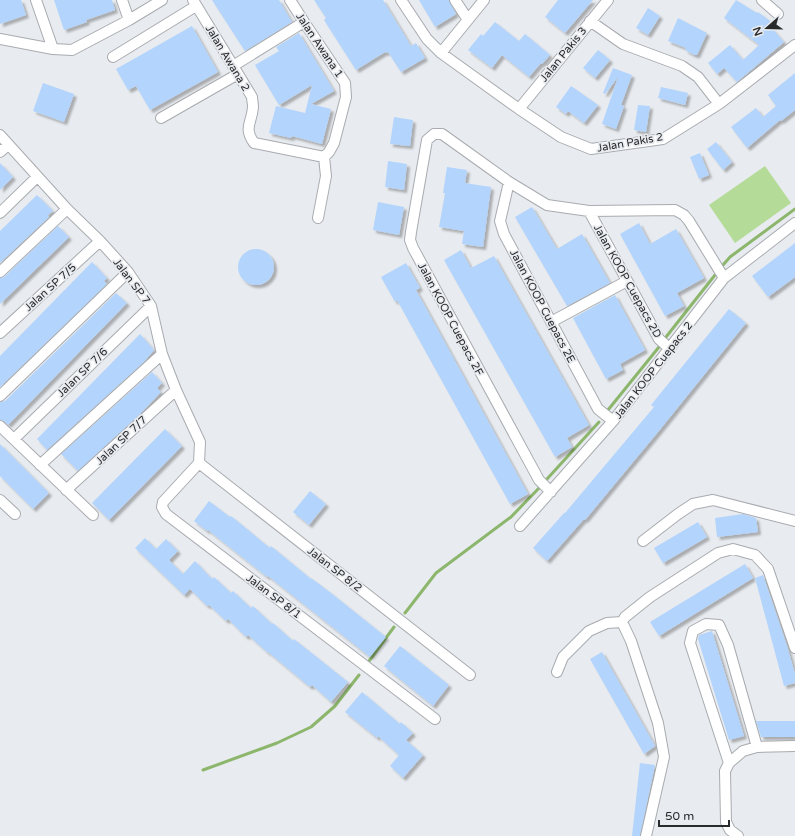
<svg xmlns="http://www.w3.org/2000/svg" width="795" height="836" font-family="'Varela Round',sans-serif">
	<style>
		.green { fill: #b4db98 }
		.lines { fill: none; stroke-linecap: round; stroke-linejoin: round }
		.stream { stroke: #8db66d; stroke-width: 3 }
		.building { fill: #b3d4fc; filter: url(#shadow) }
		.minor-casing { stroke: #a8abaf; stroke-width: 12 }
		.minor { stroke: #fff; stroke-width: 10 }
		.labels { text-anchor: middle; stroke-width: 3.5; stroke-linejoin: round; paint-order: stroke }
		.street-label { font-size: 11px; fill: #292a2b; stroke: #e8ebef }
	</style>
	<defs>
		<filter id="shadow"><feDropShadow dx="3" dy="3" stdDeviation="1" flood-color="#0004"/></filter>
	</defs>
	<rect width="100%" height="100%" fill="#e8ebef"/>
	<path class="green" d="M765,166L791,203L735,243L709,205Z"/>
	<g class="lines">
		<path class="stream" d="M723,265L730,257L795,209
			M666,337L715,275
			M608,410L659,347
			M547,479L599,422
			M405,613L436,573L511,517L540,487
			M369,661L394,627
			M203,770L277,743L311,727L335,706L359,675"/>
	</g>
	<path class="building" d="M0,0H21L26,15L0,24Z
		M54,0H112L115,10L86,20L87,22L64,30Z
		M212,0H279L292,22L245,51Z
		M314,0H383L411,46L416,43L425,58L401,72L388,52L385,53V52L356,70L324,20L326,18Z
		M419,0H449L456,14L435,27Z
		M558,0H593L565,33L545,17Z
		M736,0L757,13L758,12L770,21L768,24L784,42L737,82L724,68L717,74L708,63L730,45L743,60L759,45L724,18Z
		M648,8L660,16L648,35L636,28Z
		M678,18L707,33L697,55H694L685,50L686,48L668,41Z
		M495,22L519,41L525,34L550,55L542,64L541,63L529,77L502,55L492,68L468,50L481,34L483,36Z
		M192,26L218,72L150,110L136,86L128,90L116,69Z
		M299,33L334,91L311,104L331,109L322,144L292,136L291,138L269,133L276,106L305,113L312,85L279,105L255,65L279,51L276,47Z
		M598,50L610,60L595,78L583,68Z
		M613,68L632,75L621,105L624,106L616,129L602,124L618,77L605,94L603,93Z
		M795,73V110L781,121L780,120L747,148L731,127L756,108L763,117L776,106L768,95Z
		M43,83L74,94L64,122L33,111Z
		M571,86L598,105L584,123L568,111L566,114L556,107Z
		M661,87L688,93L685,105L658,98Z
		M638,105L650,106L646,132L634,130Z
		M394,117L413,120L410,146L390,144Z
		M716,142L732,162L723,170L707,149Z
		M700,153L709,175L699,179L690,157Z
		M388,161L407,164L404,190L385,187Z
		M0,163L13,177L0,190Z
		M447,167L467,170L465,183L491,187L483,247L462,244L464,231L439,227L445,193H443Z
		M37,195L53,211L48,215L49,217L0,263V231Z
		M378,202L404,207L399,235L373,230Z
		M532,207L557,249L582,234L610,283L567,306L515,217Z
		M639,223L650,244L676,229L704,278L677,293L684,306L665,316L620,234Z
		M58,226L69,237L0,304V278L4,277Z
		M795,243V277L768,297L752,276Z
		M238 267a18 18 0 1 1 36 0a18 18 0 1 1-36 0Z
		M461,250L471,268L494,256L589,425L567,438L572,447L555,457L444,260Z
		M92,262L107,278L104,281L107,284L0,387V356Z
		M406,263L420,288L416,290L528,494L510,504L397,300L395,302L381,277Z
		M116,293L127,303L8,425L4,421L0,420V402L5,401Z
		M615,295L645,350L620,364L623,370L606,379L573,318Z
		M729,309L746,323L658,432L585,520L584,519L547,561L533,548L564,513H565L654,407L651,405Z
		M140,334L154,350L143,363L47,450L37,439Z
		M152,372L162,383L157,388L161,392L138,416L78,471L61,454Z
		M165,429L182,446L109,520L92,503Z
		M0,444L49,493L33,509L0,476Z
		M310,491L326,504L309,525L293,512Z
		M209,501L230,517L231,516L270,548L271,546L311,579V578L331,593L386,637L370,657L268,576L267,577L247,561L208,530L207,531L194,521Z
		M743,514L756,518L758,532L717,537L715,518Z
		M698,522L707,537L663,563L654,548Z
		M145,538L156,549L166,539L178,551L169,560L183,574L195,561L212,579L214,577L231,593L233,591L251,608L253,606L272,624L273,623L293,641L294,639L348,682L331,702L312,685L310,687L268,652V653L248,635L246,637L228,619L226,621L209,605L207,606L190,589L184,595L135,548Z
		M745,564L753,578L659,636L650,622Z
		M763,575L787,646L795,674V683L784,686L755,578Z
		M712,631L744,736L729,740L698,639L699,635Z
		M400,646L449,685L433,706L384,666Z
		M602,652L655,746L644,754L590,659Z
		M362,692L400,724L401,722L413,733L406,740L423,755L403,778L390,766L399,755L378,736L377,738L345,712Z
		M756,721H795V737H761Z
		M640,763L655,765L640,836H632Z"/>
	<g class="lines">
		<defs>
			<path id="minor" d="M36,0L53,49
				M122,0L129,20
				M193,0L252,97C252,100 253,103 253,107C252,123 243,127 254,143L324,157
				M290,0L304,22L345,83L346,97L334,143L329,152L324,157
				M401,0L427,39L441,53L519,109L561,137L591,149L663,139L719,104L795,45
				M455,0L468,20
				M762,0L778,14
				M590,21L623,44L682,66L698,77L719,104
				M0,39L53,49L72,50L129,20L162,0
				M441,53L484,0
				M113,57L196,6
				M233,66L304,22
				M519,109L608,0
				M161,118L238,74
				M0,135L67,209L100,241L128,272L151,306L162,354L176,390L200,442L199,463
				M0,152L8,145
				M509,182L500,221L504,234L598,409L613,421
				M589,211L659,339L670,349
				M0,213L37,177
				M318,218L326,176L324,157
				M0,272L67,209
				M551,322L627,281
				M0,333L100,241
				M0,396L128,272
				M0,426L93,515
				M14,439L151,306
				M199,463L163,502L162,507L166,514L435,719
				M199,463L470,675
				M40,465L162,354
				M66,490L176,390
				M551,492L539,480L413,248L410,240L411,232L427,140L434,134H442L509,182L547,205L589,211L675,210L684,215L689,221L724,278
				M0,500L15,514
				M520,526L613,421L724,278L795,223
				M643,541L678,514L693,504L713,500L795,521
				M557,672L563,657L589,631L607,623L622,622
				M729,763L690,643L693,631L706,624L719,625L728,645L757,747
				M646,836L664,757L658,723L631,641L622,622L625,617L650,597L718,553L733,549L755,555L768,569L795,648
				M738,836L730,830L726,822L725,771L729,763L743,751L757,747L795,746"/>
		</defs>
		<use href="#minor" class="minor-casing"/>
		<use href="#minor" class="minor"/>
	</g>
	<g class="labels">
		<g class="street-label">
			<text transform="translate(320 45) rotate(56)" y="4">Jalan Awana 1</text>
			<text transform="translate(563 54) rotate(-51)" y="4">Jalan Pakis 3</text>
			<text transform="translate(228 58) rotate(59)" y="4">Jalan Awana 2</text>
			<text transform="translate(630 142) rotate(-10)" y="4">Jalan Pakis 2</text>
			<text transform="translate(132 281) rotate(53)" y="4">Jalan SP 7</text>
			<text transform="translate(628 281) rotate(61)" y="4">Jalan KOOP Cuepacs 2D</text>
			<text transform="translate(50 287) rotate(-42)" y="4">Jalan SP 7/5</text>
			<text transform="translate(543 306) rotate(62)" y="4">Jalan KOOP Cuepacs 2E</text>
			<text transform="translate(451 319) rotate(62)" y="4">Jalan KOOP Cuepacs 2F</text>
			<text transform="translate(653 370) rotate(-52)" y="4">Jalan KOOP Cuepacs 2</text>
			<text transform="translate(82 372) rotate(-44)" y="4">Jalan SP 7/6</text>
			<text transform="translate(121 440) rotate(-43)" y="4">Jalan SP 7/7</text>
			<text transform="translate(335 569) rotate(38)" y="4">Jalan SP 8/2</text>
			<text transform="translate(274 596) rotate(37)" y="4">Jalan SP 8/1</text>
		</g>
	</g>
	<g transform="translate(767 28) rotate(250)" stroke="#e8ebef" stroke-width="3" paint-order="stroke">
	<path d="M0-3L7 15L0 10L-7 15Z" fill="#292a2b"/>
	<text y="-6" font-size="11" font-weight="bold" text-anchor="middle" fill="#292a2b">N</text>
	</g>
	<path d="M659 820v6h70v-6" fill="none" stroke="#292a2b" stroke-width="2"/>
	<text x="665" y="820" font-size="12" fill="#292a2b" stroke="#e8ebef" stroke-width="3" paint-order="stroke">50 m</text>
</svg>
